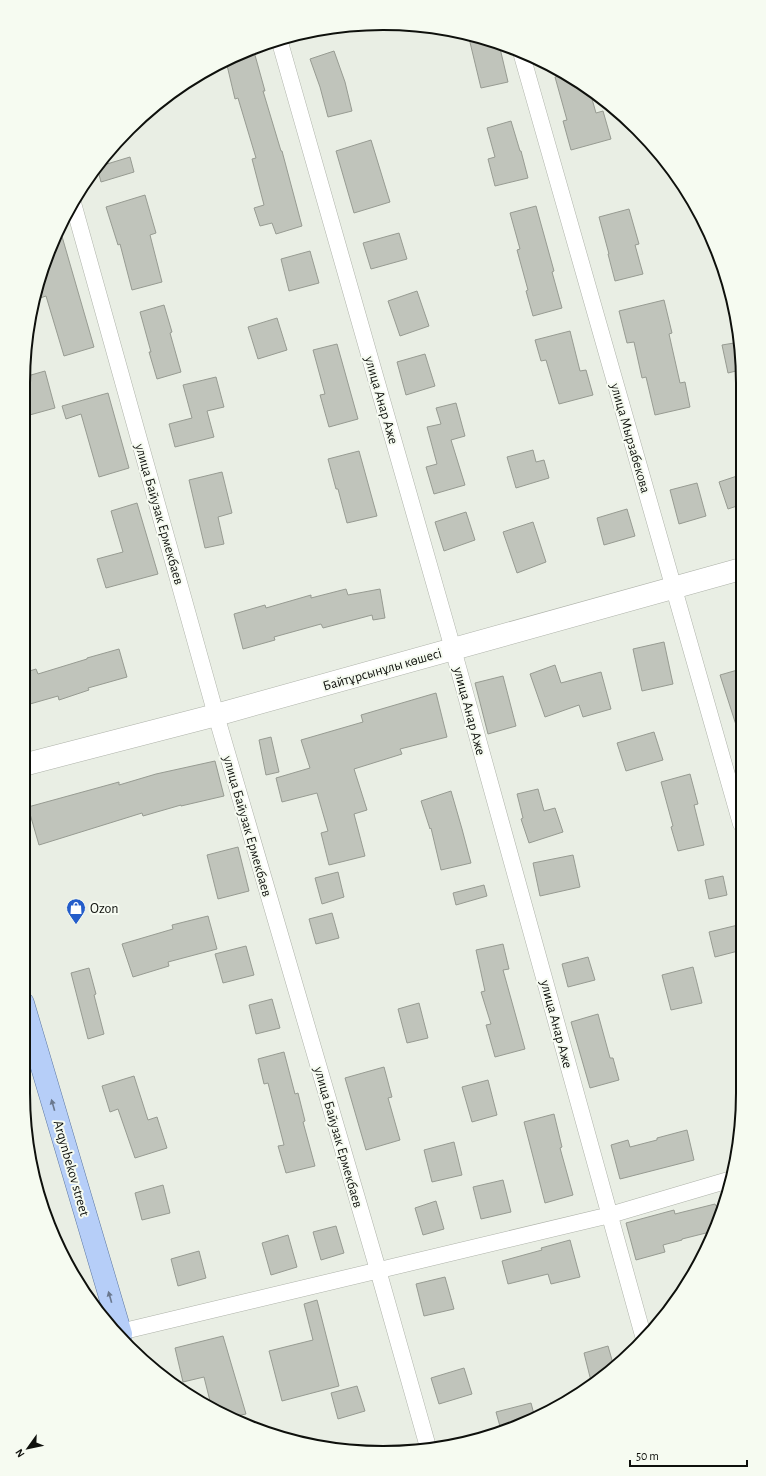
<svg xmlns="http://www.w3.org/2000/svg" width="766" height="1476" font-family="'Alegreya Sans',sans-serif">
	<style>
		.building { fill: #c0c4bb; stroke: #979b92 }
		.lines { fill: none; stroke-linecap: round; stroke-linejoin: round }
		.street-casing { stroke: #aeb2a9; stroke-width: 17 }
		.secondary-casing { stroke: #aeb2a9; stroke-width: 23 }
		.primary-casing { stroke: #5c77a3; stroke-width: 23 }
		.street { stroke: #fff; stroke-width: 16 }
		.secondary { stroke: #fff; stroke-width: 22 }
		.primary { stroke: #b6cef8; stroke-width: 22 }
		.oneway { fill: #6a788e }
		.labels { text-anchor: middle; stroke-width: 4; stroke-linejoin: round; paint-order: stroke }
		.street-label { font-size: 14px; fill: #0e100c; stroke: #f6fbf1 }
		.poi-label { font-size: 14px; fill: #0e100c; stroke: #f6fbf1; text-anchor: start }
		.rim { fill: none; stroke: #0e100c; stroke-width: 2 }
	</style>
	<rect width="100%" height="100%" fill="#e9eee4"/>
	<path class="building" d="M468,34L476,35L499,44L508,82L481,88Z
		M253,48L265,91H263L281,151H282L302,226L276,234L272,223L260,226L254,208L264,205L252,159L256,158L238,98L235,99L226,61Z
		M334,51L345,82L352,111L328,117L320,87L310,59Z
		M564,75L590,92L596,113L603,111L611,139L571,150L563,121L567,120L555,77Z
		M511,121L520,151H521L528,178L495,186L488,159L495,157L487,128Z
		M371,140L390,202L354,213L336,151Z
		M130,157L134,172L101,182L97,167Z
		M145,195L156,233L150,235L162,282L132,290L120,244L118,245L106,207Z
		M536,206L554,271L552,272L562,308L533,316L526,291L528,290L517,250L520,249L510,213Z
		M629,209L639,244L635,245L643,274L615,281L608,254H609L599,217Z
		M59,226L94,347L64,356L46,296L40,298L37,285Z
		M399,233L407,259L371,269L363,243Z
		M310,251L319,283L289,291L281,259Z
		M417,291L429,326L400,336L388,301Z
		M664,300L672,333L669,334L680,383L685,382L690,407L655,415L646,377L642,378L634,342L627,343L619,311Z
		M164,305L172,332L170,333L181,372L157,379L149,352H151L140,312Z
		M277,318L287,350L258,359L248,327Z
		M570,331L580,371L586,370L593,395L559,404L546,360L541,361L535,340Z
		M740,342V370L728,373L722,345Z
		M337,344L358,419L329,427L320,395L325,394L313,350Z
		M425,354L435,386L406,395L397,362Z
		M45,371L55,408L26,416L24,409V377Z
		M216,377L224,407L207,411L214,437L175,447L169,424L192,418L183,385Z
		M108,393L129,468L99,477L81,414L66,419L62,406Z
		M456,403L465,436L451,440L465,485L434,494L426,467L437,464L427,427L441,424L436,408Z
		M533,450L536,462L544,460L549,478L516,488L507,457Z
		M359,451L377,516L347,523L338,489H336L328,459Z
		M222,472L232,513L218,517L224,544L205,548L189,480Z
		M740,475V505L728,509L719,482Z
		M697,483L706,516L679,524L670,490Z
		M137,503L158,574L106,588L97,559L123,552L111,511Z
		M627,509L635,536L604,545L597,518Z
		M466,512L475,540L444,551L435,522Z
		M533,522L546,562L517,573L503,532Z
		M346,589L348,595L380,589L385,618L373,620L372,615L323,628L321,624L274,637L275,640L243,649L234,614L265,605L266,608L311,595V598Z
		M664,642L673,684L642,691L633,649Z
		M119,649L127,677L88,688L89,690L59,700L58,696L23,706V673L36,669L38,674L87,659V658Z
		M555,665L561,683L601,672L611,709L583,717L579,705L545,717L530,674Z
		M741,669V728H737L720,675Z
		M503,676L516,726L488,734L475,683Z
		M436,693L447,737L400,749L402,754L354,769L367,810L354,814L365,856L329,865L321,833L328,831L317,793L282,802L276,778L310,768L301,740L363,722L361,715Z
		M654,732L663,760L626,771L617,743Z
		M271,737L279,772L266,775L259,740Z
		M215,761L224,796L181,806V805L143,816L142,813L39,845L28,807L119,782V785L156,774Z
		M690,774L698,804L694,805L704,845L678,851L671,827L673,826L661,782Z
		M538,789L544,811L555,808L563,832L529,843L521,819L523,818L517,794Z
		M451,791L462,829L471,863L441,870L431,828L430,829L421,801Z
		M238,847L249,891L218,899L207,855Z
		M573,855L580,887L540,896L533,863Z
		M338,872L344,897L322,904L315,878Z
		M723,876L727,895L709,899L705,880Z
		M484,885L487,896L456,905L453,893Z
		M332,913L339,938L316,944L309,919Z
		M208,916L217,949L168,962L169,966L133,977L122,944L173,929L172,925Z
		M738,925L742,941V950L715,957L709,932Z
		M503,944L509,969L503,970L525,1049L495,1057L486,1025L491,1024L481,992L485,991L476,950Z
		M246,946L254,975L223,983L215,954Z
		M588,957L595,980L568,987L562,964Z
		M693,967L702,1003L671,1010L662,975Z
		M89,968L96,994L94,995L104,1034L88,1039L71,973Z
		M272,999L280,1028L256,1034L249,1005Z
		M419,1003L428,1038L407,1043L398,1009Z
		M598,1014L610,1058H613L619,1080L590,1088L571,1022Z
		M284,1052L295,1094L298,1093L305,1121L303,1122L315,1166L286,1173L278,1146L284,1145L268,1083L264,1084L258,1059Z
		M384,1067L392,1097L388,1098L400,1140L366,1150L345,1078Z
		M134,1076L148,1120L157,1117L167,1148L135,1158L118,1109L110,1112L102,1086Z
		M488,1080L497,1115L472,1122L462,1087Z
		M554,1114L562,1147L560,1148L573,1195L545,1203L524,1122Z
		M687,1130L694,1160L620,1179L611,1145L628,1140L630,1147L657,1140V1138Z
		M454,1142L462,1175L432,1182L424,1150Z
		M503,1180L511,1212L481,1219L473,1187Z
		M163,1185L170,1213L142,1220L135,1193Z
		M436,1201L444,1229L423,1235L415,1208Z
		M715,1204L716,1206L724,1204L714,1231L682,1239V1240L663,1245L665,1252L636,1260L626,1223L674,1210L675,1214Z
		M336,1226L344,1253L321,1260L313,1232Z
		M288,1235L297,1267L271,1275L262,1243Z
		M570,1240L580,1277L551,1284L548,1274L508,1284L502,1261L542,1250L541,1248Z
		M199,1251L206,1278L178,1286L171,1259Z
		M445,1277L454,1309L424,1316L416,1284Z
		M317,1300L339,1386L282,1401L269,1351L313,1340L304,1304Z
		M223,1336L246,1414L236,1416L211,1405L204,1377L183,1382L175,1348Z
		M608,1346L614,1367L592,1385L584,1353Z
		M464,1368L472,1394L439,1404L431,1378Z
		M357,1386L365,1411L338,1419L331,1393Z
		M531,1403L535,1418L521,1426L501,1430L496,1412Z"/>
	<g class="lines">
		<defs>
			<path id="street" d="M279,39L453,649L644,1339
				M521,52L741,824
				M73,203L216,715L378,1270L428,1447
				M120,1332L610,1215L732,1179"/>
			<path id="secondary" d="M23,765L216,715L741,569"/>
			<path id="primary" d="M23,1003L121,1334"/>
		</defs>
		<use href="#street" class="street-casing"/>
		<use href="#secondary" class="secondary-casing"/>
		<use href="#primary" class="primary-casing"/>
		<use href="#street" class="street"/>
		<use href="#secondary" class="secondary"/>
		<use href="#primary" class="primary"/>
	</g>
	<defs><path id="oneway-solid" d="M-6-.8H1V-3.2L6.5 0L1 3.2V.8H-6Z"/></defs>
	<g class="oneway">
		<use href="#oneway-solid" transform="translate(53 1105) rotate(-106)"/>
		<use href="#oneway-solid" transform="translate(110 1297) rotate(-106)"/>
	</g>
	<defs>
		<symbol id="shop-pin" viewBox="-11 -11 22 30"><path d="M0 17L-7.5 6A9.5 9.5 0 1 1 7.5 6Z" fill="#245dca" stroke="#f6fbf1"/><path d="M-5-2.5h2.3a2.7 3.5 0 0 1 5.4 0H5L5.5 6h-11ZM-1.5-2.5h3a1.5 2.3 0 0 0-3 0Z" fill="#fff"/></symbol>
	</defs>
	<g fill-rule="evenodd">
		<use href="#shop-pin" x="65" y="897" width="22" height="30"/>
	</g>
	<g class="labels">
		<g class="street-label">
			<text transform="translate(382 400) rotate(74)" y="5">улица Анар Аже</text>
			<text transform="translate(631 438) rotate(74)" y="5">улица Мырзабекова</text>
			<text transform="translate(160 514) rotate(74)" y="5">улица Байузак Ермекбаев</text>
			<text transform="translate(382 669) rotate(-16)" y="5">Байтұрсынұлы көшесі</text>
			<text transform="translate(470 711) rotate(75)" y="5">улица Анар Аже</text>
			<text transform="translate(248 826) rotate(74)" y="5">улица Байузак Ермекбаев</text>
			<text transform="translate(557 1024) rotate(75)" y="5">улица Анар Аже</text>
			<text transform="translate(339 1137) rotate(74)" y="5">улица Байузак Ермекбаев</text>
			<text transform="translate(72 1168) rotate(74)" y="5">Arqynbekov street</text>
		</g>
		<g class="poi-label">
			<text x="90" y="913">Ozon</text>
		</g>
	</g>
	<path d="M0 0H766V1476H0ZM383 30H383A353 353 0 0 1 736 383V1093A353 353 0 0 1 383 1446H383A353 353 0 0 1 30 1093V383A353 353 0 0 1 383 30Z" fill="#f6fbf1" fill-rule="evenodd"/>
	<path class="rim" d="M383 30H383A353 353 0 0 1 736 383V1093A353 353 0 0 1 383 1446H383A353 353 0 0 1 30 1093V383A353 353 0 0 1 383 30Z"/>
	<g transform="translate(28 1448) rotate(237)" stroke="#f6fbf1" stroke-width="3" paint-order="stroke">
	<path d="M0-3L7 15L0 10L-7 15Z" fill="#0e100c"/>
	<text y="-6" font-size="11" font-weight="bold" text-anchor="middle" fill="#0e100c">N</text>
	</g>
	<path d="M630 1460v6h117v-6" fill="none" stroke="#0e100c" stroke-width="2"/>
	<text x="636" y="1460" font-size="12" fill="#0e100c" stroke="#f6fbf1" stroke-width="3" paint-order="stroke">50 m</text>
</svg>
